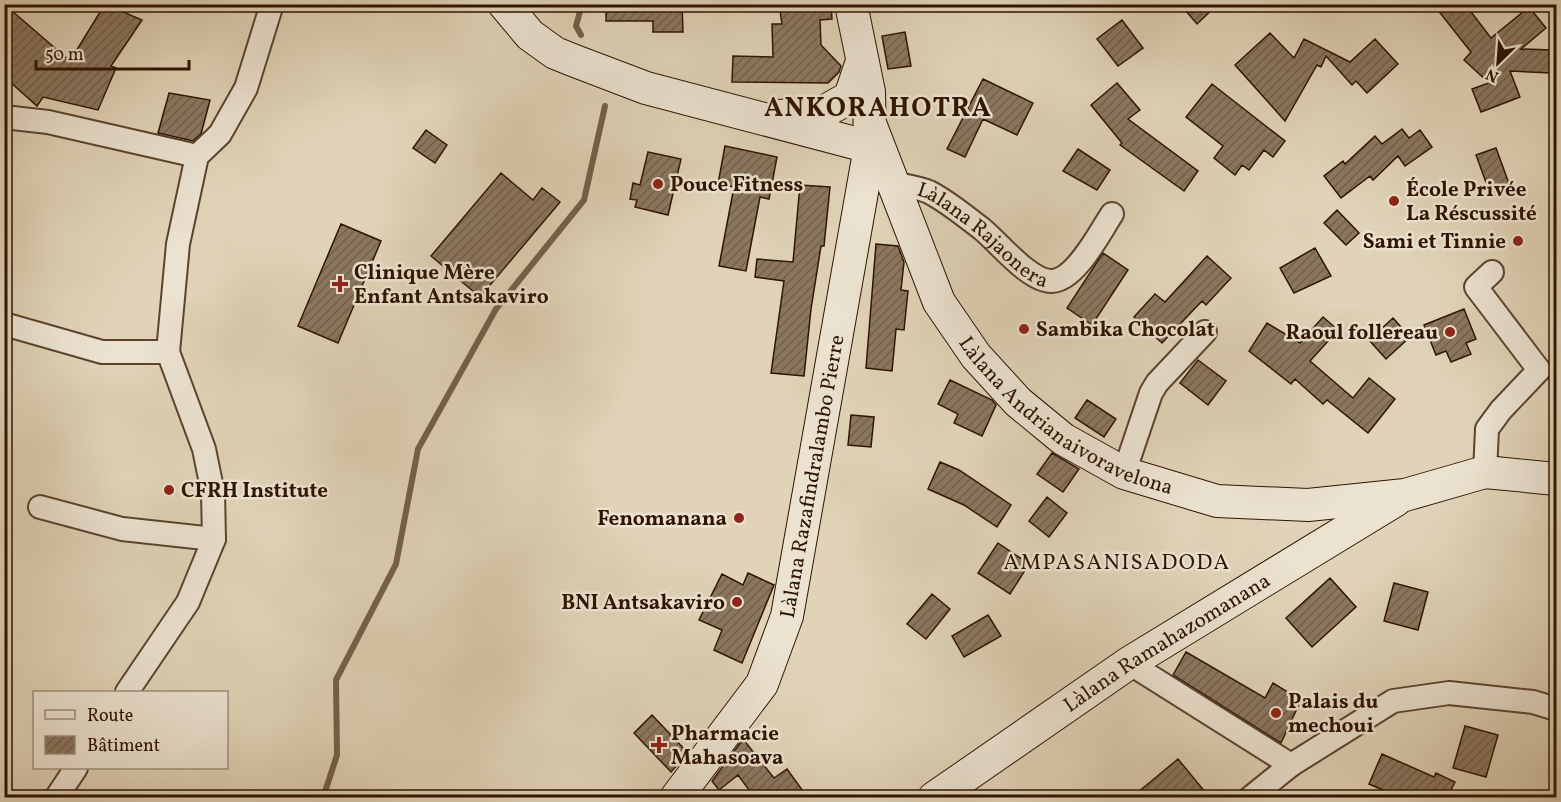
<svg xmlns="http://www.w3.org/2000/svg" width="1561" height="802" font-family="Vollkorn,serif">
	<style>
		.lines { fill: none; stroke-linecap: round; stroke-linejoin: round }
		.stream { stroke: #756049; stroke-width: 6 }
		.building { fill: url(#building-hatch); stroke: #2f1401; stroke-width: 1.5 }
		.street-casing { stroke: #5b442e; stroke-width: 26 }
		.secondary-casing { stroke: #2f1401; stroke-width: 34 }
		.street { stroke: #ebe2d0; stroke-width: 22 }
		.secondary { stroke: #ebe2d0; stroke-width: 32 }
		.poi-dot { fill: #8f2418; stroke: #ebe2d0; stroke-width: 2 }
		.labels { text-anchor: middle; stroke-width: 5; stroke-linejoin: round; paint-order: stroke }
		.poi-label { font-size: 21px; font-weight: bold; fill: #2f1401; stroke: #ebe2d0; text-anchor: start }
		.street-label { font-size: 21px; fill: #2f1401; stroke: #ebe2d0 }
		.neighbourhood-label { font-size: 22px; letter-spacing: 1.5px; fill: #2f1401; stroke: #ebe2d0 }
		.district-label { font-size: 27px; font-weight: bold; letter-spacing: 1.5px; fill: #2f1401; stroke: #ebe2d0 }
	</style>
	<defs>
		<pattern id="building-hatch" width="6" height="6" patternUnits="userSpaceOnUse" patternTransform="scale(1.5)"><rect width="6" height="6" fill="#8b7760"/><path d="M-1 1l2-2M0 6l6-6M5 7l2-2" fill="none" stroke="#72604d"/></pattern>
	</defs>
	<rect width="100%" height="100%" fill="#e0d3b7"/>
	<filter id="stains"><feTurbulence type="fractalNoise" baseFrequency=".00333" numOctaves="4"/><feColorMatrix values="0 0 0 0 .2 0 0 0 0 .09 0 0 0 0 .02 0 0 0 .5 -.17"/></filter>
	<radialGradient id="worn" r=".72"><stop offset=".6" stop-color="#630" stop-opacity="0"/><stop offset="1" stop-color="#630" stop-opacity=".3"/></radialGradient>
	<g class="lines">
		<path class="stream" d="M581,35L576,26L582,4
			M323,798L337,755L336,680L396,564L418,449L496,309L584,200L605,106"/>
	</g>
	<path class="building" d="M4,4L70,61L105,4L142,20L111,66L116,68L98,110L43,97L37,106L9,81H4Z
		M606,4H682L683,32H653V21H606Z
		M779,4H831L832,19L820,20L821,45L841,66L839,72L828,83L732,82L733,56L773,57L772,24H782Z
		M1180,4H1218L1197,24Z
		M1433,4H1465L1491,38L1529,7L1546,28L1521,49L1551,50V73L1510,71L1520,97L1481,112L1472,89L1489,83L1464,60L1471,52Z
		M1122,20L1143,48L1118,66L1097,39Z
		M905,32L911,66L888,69L882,36Z
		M1270,33L1294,58L1304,39L1350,62L1375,39L1398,64L1367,93L1356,81L1352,85L1326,56L1321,67L1317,65L1285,121L1235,65Z
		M983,79L1033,103L1017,135L983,119L965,157L947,149Z
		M1117,83L1140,110L1128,119L1198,171L1184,191L1120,145L1122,143L1091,105Z
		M1212,84L1285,141L1273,157L1264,150L1249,170L1242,165L1235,175L1214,158L1223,146L1186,117Z
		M169,93L210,100L201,134L193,141L158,133Z
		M1402,129L1409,138L1420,130L1432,147L1405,166L1398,156L1373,180L1370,176L1341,198L1324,176L1343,161L1345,164L1375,136L1382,144Z
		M426,130L447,145L435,163L413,148Z
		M725,146L777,157L769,199L760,197L746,271L719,266L734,187L718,184Z
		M1496,148L1511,189L1491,196L1476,155Z
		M1078,149L1110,170L1097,190L1063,171Z
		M648,152L681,159L668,215L635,207L637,200L630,199L633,183L640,185Z
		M501,173L533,200L542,188L560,202L480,297L431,256Z
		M800,185L830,187L824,246H821L811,309L804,376L771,373L784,281L755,277L757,259L793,262Z
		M1337,210L1359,233L1346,245L1324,223Z
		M341,224L381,241L338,343L298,326Z
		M876,244L898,246L904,262L901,290L908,291L904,330L896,329L892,371L866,368Z
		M1315,248L1331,276L1294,293L1280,268Z
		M1103,253L1128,270L1092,325L1067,308Z
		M1207,256L1231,278L1206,305L1202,301L1162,343L1134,317L1155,294L1165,302Z
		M1464,309L1476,339L1466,343L1471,354L1451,362L1446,351L1436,355L1424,325Z
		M1323,317L1338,330L1310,361L1353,398L1369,378L1395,399L1368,433L1327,400L1323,404L1295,379L1291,384L1249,351L1267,323L1300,343Z
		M1393,318L1410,337L1386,359L1369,340Z
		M1198,360L1226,381L1208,405L1180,383Z
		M950,380L992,400L996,405L982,436L954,423L958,414L938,404Z
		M1087,400L1116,419L1104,437L1075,418Z
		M851,415L874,417L871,447L848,445Z
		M1052,453L1079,469L1063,492L1037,474Z
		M940,462L959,470L1011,505L997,527L964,505L928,489Z
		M1047,497L1067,513L1049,537L1029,521Z
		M998,543L1029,564L1010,594L978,573Z
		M748,573L774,585L742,663L714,650L722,630L699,620L722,574L743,585Z
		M1330,578L1356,607L1312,647L1286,618Z
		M1394,583L1428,592L1418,630L1384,621Z
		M932,594L950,609L926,639L907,624Z
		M988,615L1001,636L964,657L952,636Z
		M1186,652L1265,698L1273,683L1301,700L1281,743L1173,675Z
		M652,715L688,753L671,772L634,733Z
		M1465,726L1498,735L1486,777L1453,768Z
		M743,739L774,778L787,769L808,798H755L738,775L719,790L712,781Z
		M1382,754L1434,777L1436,773L1455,782L1447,798H1379L1383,790L1369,784Z
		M1178,759L1210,798H1131Z"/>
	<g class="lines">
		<defs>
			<g id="street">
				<path d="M4,117L48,122L197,156"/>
				<path id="s1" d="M893,183C904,186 918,187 929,192C947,201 966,217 982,229C999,243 1030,282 1052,281C1076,280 1100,232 1112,214"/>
				<path d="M4,324L102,352H168"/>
				<path d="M1485,472L1487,429L1501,410L1539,370L1476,287L1492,272"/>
				<path d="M1124,473L1151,393L1157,383L1205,332"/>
				<path d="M40,507L122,529L214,539"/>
				<path d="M1129,663L1291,765"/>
				<path d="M127,692L188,602L214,539L213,493L204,449L168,352L178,244L197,156L220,134L246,88L272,4"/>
				<path d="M56,798L76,768"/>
				<path d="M1250,798L1291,765L1393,701L1449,693L1533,702L1556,709"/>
			</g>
			<g id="secondary">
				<path d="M504,4L530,35L555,53L575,61L646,88L870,147"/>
				<path d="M779,116L822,113L850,97L862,61"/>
				<path id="s2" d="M871,126L939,302L976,356L1018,402L1063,439L1124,473L1217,501L1308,505L1405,495L1485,472L1556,479"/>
				<path id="s3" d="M676,798L762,684L787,616L870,147L869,92L851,4"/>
				<path id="s4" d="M934,798L1129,663L1396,500"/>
			</g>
		</defs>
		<use href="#street" class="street-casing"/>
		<use href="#secondary" class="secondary-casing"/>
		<use href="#street" class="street"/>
		<use href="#secondary" class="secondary"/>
	</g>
	<g class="poi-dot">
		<circle cx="658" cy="184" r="6"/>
		<circle cx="1394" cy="201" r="6"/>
		<circle cx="1518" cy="241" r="6"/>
		<path d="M337 275h6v6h6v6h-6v6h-6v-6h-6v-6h6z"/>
		<circle cx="1024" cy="329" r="6"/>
		<circle cx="1450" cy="332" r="6"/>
		<circle cx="169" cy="490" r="6"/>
		<circle cx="739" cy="518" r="6"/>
		<circle cx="737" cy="602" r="6"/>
		<circle cx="1276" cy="713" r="6"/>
		<path d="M656 736h6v6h6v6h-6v6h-6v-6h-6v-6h6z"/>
	</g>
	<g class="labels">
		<g class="poi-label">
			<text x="670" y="191">Pouce Fitness</text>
			<text x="1406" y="196">École Privée<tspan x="1406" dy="24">La Réscussité</tspan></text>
			<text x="1506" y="248" text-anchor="end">Sami et Tinnie</text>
			<text x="354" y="279">Clinique Mère<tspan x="354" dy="24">Enfant Antsakaviro</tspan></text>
			<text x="1036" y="336">Sambika Chocolat</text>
			<text x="1438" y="339" text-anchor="end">Raoul follereau</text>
			<text x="181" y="497">CFRH Institute</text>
			<text x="727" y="525" text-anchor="end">Fenomanana</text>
			<text x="725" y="609" text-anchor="end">BNI Antsakaviro</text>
			<text x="1288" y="708">Palais du<tspan x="1288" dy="24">mechoui</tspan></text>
			<text x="671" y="740">Pharmacie<tspan x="671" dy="24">Mahasoava</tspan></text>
		</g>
		<g class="street-label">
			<text dy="7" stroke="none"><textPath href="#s1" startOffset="106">Làlana Rajaonera</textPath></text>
			<text dy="7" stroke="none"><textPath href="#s2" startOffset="364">Làlana Andrianaivoravelona</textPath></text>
			<text dy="7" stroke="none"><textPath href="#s3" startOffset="357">Làlana Razafindralambo Pierre</textPath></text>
			<text dy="7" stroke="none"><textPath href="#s4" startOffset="280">Làlana Ramahazomanana</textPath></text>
		</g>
		<g class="neighbourhood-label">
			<text x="1117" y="569">AMPASANISADODA</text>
		</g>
		<g class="district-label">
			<text x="878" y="116">ANKORAHOTRA</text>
		</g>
	</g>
	<rect width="1561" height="802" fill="none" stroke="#e0d3b7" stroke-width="24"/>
	<rect x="6" y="6" width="1549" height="790" fill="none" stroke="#2f1401" stroke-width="3"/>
	<rect x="12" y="12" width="1537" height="778" fill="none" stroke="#2f1401" stroke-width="1.5"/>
	<rect x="33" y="691" width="195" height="78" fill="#ebe2d0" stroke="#a0907d" stroke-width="1.5"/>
	<rect x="45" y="710" width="30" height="9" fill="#ebe2d0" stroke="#a0907d" stroke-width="1.5"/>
	<text x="87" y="721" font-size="18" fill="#2f1401">Route</text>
	<rect x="45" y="736" width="30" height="18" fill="url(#building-hatch)" stroke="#a0907d" stroke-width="1.5"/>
	<text x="87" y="751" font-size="18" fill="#2f1401">Bâtiment</text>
	<g transform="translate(1498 63) rotate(205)" stroke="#ebe2d0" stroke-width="4.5" paint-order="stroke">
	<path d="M0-4.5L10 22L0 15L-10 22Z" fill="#2f1401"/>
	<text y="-9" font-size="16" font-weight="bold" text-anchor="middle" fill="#2f1401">N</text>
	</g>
	<path d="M36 60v9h153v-9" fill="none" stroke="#2f1401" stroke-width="3"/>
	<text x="45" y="60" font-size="18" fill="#2f1401" stroke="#ebe2d0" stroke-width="4.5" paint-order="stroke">50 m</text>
	<rect width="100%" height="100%" filter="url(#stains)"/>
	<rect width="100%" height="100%" fill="url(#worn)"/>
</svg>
